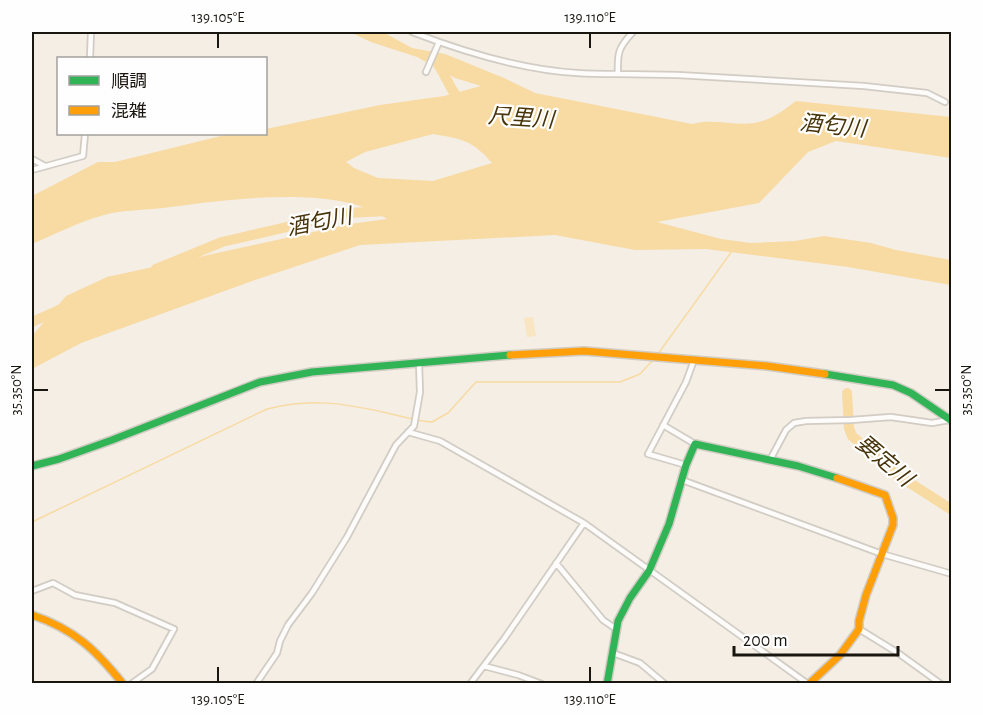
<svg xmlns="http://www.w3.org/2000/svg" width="983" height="715" font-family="'Alegreya Sans','Noto Sans JP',sans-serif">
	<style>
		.green { fill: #f9e5c2 }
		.water { fill: #f8daa3; fill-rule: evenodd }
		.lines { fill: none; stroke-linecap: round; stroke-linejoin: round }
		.stream { stroke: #f8daa3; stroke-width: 1.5 }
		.river { stroke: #f8daa3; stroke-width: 10 }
		.street-casing { stroke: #d1ccc4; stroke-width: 8 }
		.fast-casing { stroke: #d1ccc4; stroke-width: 10 }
		.slow-casing { stroke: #d1ccc4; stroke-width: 10 }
		.street { stroke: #fdfcfb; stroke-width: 4.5 }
		.fast { stroke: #30b455; stroke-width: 7 }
		.slow { stroke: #ff9f0a; stroke-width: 7 }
		.ticks { fill: none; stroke: #19150f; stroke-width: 2 }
		.labels { text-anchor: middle; stroke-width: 4.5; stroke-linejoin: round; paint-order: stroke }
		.water-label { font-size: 22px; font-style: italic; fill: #483409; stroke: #fefefe }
		.neatline { fill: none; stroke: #19150f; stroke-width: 2 }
		.ticks-label { font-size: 15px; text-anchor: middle; fill: #19150f }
	</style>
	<rect width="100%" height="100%" fill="#f4eee4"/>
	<path class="green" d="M533,317L536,336L527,337L524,318Z"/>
	<path class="water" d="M355,32H383L412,48L445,54L504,78L535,93L692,124C713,118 733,126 754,123C770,121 784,110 796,101L951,117V158L836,141L808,152L759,203L657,222L721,239L751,243L795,241L824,236L871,243L896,250L951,260V285L848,267L706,249L635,250L555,235L360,245L255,280L81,343L32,369V336L66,296L107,277L350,224L387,219C338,183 222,200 163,208C144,210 123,210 104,215C79,222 55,234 32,244V196L98,162H115L229,134H266V129L380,105L444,96L481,86L455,78L417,57L371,42L354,34ZM433,134C462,139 472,140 492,163L433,181L378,178L354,168L346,162L365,152Z"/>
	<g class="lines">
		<path class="stream" d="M658,354L732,251
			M32,522L267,409C311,398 343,403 387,413C401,416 417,421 432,422L448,413L476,382H620L640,374L653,360"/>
		<path class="river" d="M436,61C446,75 450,91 462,103
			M156,269L222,242L347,213L387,211
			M32,322L61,309
			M847,393L849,428L852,436L896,474L952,510"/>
		<defs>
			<path id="street" d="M412,32C464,52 521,70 577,73C591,74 605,74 618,74
				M633,32C619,47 617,52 618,74L678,75L864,86L927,93L945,102
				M90,58L91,32
				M426,72L439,42
				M32,159L45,166
				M32,170L83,156L85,134
				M663,425L695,444
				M408,432L440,441L584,523L808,684
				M770,460L786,430L794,423L806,421L851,420L891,417L932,423L949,420
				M686,465L648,454L686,382L694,360
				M682,480L882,554L952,574
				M556,563L603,620L616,629
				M32,591L53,583L75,595L115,603L174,629L152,669L131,684
				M859,629L898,653L941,684
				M613,653L640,663L665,684
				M484,666L518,675L542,684
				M256,684L277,653L280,641L288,625L312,593L347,537L396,445L414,426L420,392L419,363
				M470,684L504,639L584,523"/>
			<path id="fast" d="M825,374L893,385L911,393L952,421
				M32,466L59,459L112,440L260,382L312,372L510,355
				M607,684L618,621L630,598L649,571L669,524L686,465L695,444L798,466L837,478"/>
			<path id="slow" d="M510,355L584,351L767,366L825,374
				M32,615C74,629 96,650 123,684
				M809,684L840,655L859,629V621L866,595L893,525V518L885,495L837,478"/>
		</defs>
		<use href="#street" class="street-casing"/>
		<use href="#fast" class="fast-casing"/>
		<use href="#slow" class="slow-casing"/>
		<use href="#street" class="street"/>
		<use href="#fast" class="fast"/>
		<use href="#slow" class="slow"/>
	</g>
	<path class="ticks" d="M218,33V48M590,33V48M33,390H48M935,390H950M218,667V682M590,667V682"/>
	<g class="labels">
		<g class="water-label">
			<text transform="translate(521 117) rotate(4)" y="8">尺里川</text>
			<text transform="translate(833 125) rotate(6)" y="8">酒匂川</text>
			<text transform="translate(319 221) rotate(-11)" y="8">酒匂川</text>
			<text transform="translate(885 460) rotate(40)" y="8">要定川</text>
		</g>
	</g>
	<rect width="983" height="715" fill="none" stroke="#fefefe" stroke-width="66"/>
	<rect x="57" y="57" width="210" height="78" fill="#fefefe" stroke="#a2a19e" stroke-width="1.5"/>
	<rect x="69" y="76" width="30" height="9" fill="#30b455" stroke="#a2a19e" stroke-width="1.5"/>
	<text x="111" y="87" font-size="18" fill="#19150f">順調</text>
	<rect x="69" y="106" width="30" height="9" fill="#ff9f0a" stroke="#a2a19e" stroke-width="1.5"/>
	<text x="111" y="117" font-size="18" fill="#19150f">混雑</text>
	<path d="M734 646v9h164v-9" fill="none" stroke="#19150f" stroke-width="3"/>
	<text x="743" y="646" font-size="18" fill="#19150f" stroke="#fefefe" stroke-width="4.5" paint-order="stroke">200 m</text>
	<rect x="33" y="33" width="917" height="649" class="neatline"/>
	<g class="ticks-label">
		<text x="218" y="22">139.105°E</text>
		<text x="590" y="22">139.110°E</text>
		<text transform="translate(16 390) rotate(-90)" y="5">35.350°N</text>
		<text transform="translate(966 390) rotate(-90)" y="5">35.350°N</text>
		<text x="218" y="704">139.105°E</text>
		<text x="590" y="704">139.110°E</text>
	</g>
</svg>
